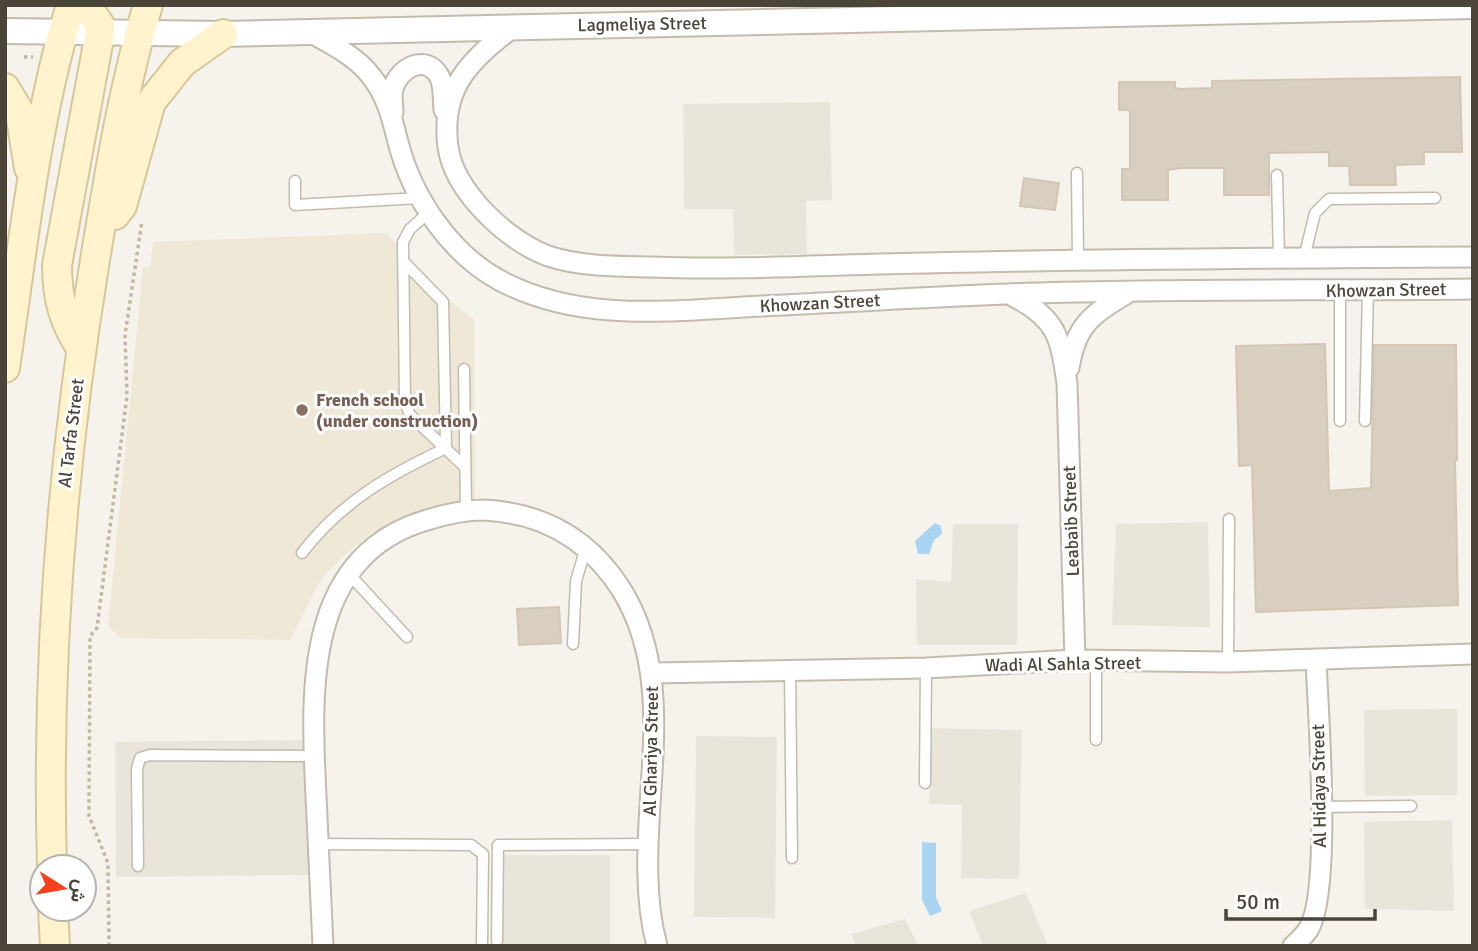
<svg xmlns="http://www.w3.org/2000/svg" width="1478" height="951" font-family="Signika,Vazirmatn,sans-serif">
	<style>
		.residential { fill: #eae5da }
		.education { fill: #efe8d6 }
		.water { fill: #a9d4f2 }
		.building { fill: #d8cfc1; stroke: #d3c7b4; stroke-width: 2 }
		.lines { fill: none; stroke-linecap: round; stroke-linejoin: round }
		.service-casing { stroke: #c2bbae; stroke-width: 13 }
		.minor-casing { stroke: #c2bbae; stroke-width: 23 }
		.tertiary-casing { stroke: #c2bbae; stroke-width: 28 }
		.secondary-casing { stroke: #d6c79b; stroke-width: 32 }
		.path { stroke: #c4b79f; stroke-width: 3.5; stroke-dasharray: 3.5 3.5; stroke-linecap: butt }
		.service { stroke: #fff; stroke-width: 10 }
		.minor { stroke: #fff; stroke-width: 19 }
		.tertiary { stroke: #fff; stroke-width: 24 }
		.secondary { stroke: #fff3cd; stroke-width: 28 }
		.education-dot { fill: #8d6e63; stroke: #fff; stroke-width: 2.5 }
		.labels { text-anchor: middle; stroke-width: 6; stroke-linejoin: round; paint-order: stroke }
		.street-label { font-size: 18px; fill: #4b4439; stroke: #fff }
		.education-label { font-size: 18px; font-weight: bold; fill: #785e54; stroke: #fff; text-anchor: start }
	</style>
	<rect width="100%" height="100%" fill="#f6f3ec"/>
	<path class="residential" d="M830,102L832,200L806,201L807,254L734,255L733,209H684L683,104Z
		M1208,522L1210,627L1112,625L1116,524Z
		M953,524H1018L1017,645H917L916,579L951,582Z
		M1457,709V795L1365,796L1364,710Z
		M930,728L1022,730L1019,879L961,878L962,805L929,804Z
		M696,736L777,737L775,918L694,917Z
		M307,740L309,875L116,877L115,742Z
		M1452,820L1454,911L1365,909L1364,822Z
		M503,855H610V946H502Z
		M1026,893L1048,946H983L969,911Z
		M905,919L918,946H856L851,934Z"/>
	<path class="education" d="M387,233L429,284L474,320L475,501L435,507L404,517L370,534L335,564L318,584L290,640L120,638L108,626L143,267H150L153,242Z"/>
	<path class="water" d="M935,523L941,526L942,534L934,540L929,554H918L915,541Z
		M922,842L936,843V898L942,911L930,916L922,900Z"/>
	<path class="building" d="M1460,77L1462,152H1424V164L1395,165L1396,185H1350L1349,166H1329V152L1269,153V195H1224V168H1180L1168,170V200H1122V169H1130V110H1119V82H1175V88L1181,89L1212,88V81Z
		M1024,178L1059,183L1055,210L1020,206Z
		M1325,344L1329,491L1371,488L1374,345H1456L1457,460H1455L1458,605L1256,612L1252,465L1239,466L1236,346Z
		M559,607L561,643L519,645L517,609Z"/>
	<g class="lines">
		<defs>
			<path id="service" d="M1077,173L1078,259
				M1277,175L1279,258
				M295,181V205L420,198
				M429,212L410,229L403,242L405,401L410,415L465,467
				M1304,258L1315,213L1329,199L1435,198
				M1340,291V421
				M464,369L466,510
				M1365,421L1368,290
				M302,553C341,502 389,475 446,448L443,302L405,263
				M349,574L407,637
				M573,644L576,581L586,547
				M1228,662L1229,519
				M790,671L792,858
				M1096,740V662
				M925,783L926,668
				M1321,807L1411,806
				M318,844L471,845L483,854L482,944
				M138,866L137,769L140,758L150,755L314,756
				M497,941L498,845L649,844"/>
			<path id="minor" d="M515,26C471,59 440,87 448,147C454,191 507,241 548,256C582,267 617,266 652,267C728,270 804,266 880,264C1078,259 1275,258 1473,257
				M308,31C330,44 355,55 371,76C387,96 392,118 398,142C412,197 450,254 501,281C583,324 675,310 764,306C845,302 926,297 1007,294C1162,288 1318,291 1473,289
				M393,112C393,104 391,96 393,89C398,68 426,53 439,76C444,84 443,100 444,110
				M1013,296C1057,319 1060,336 1067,383L1075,660
				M1069,368C1076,325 1091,315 1126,294
				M653,673L926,668L1075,660L1228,662L1473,654
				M323,946C321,896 318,846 316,796C311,693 303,556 427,520C446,514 464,510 484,510C543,513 589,539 621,589C688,696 626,830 657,946
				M1293,946C1298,941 1304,936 1308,930C1332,894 1318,711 1316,660"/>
			<path id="tertiary" d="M5,31L223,34L1473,6"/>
			<path id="secondary" d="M5,88L20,113L29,168
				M115,215L122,206L151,102L182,63L223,34
				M81,348C63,321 57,297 57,265L100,33V25L86,5
				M5,368C23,248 35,122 71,5
				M52,867C46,663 62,461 95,260C109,175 123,88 148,5
				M53,909L55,946"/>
		</defs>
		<use href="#service" class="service-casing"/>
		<use href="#minor" class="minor-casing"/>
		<use href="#tertiary" class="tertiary-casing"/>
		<use href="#secondary" class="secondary-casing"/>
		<path class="path" d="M24,57H33
			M109,946L108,863L89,816L90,636L97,628L127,396L125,335L142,221"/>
		<use href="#service" class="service"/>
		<use href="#minor" class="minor"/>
		<use href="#tertiary" class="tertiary"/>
		<use href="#secondary" class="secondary"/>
	</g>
	<circle class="education-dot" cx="302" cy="410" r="7"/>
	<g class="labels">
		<g class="street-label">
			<text transform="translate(642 24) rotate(-1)" y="6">Lagmeliya Street</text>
			<text transform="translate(1386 290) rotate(-1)" y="6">Khowzan Street</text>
			<text transform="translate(820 303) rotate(-3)" y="6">Khowzan Street</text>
			<text transform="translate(71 433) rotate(-83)" y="6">Al Tarfa Street</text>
			<text transform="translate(1071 521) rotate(-92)" y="6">Leabaib Street</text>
			<text transform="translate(1063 664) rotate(-1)" y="6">Wadi Al Sahla Street</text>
			<text transform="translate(651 751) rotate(-89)" y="6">Al Ghariya Street</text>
			<text transform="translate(1319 786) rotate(-91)" y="6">Al Hidaya Street</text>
		</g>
		<g class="education-label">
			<text x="316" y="406">French school<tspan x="316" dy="21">(under construction)</tspan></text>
		</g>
	</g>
	<rect width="1478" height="951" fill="none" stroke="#4b4439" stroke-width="14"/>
	<g transform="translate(63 888) rotate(101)"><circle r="33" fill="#ffffff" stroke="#b7b4b0" stroke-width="2"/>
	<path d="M0-5L12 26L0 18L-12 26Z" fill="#fc3f1d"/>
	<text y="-10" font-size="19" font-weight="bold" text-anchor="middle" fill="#4b4439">ش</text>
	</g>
	<path d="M1226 909v10h149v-10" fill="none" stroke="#4b4439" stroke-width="3.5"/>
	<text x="1236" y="909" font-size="21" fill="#4b4439" stroke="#ffffff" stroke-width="5" paint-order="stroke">50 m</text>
</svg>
